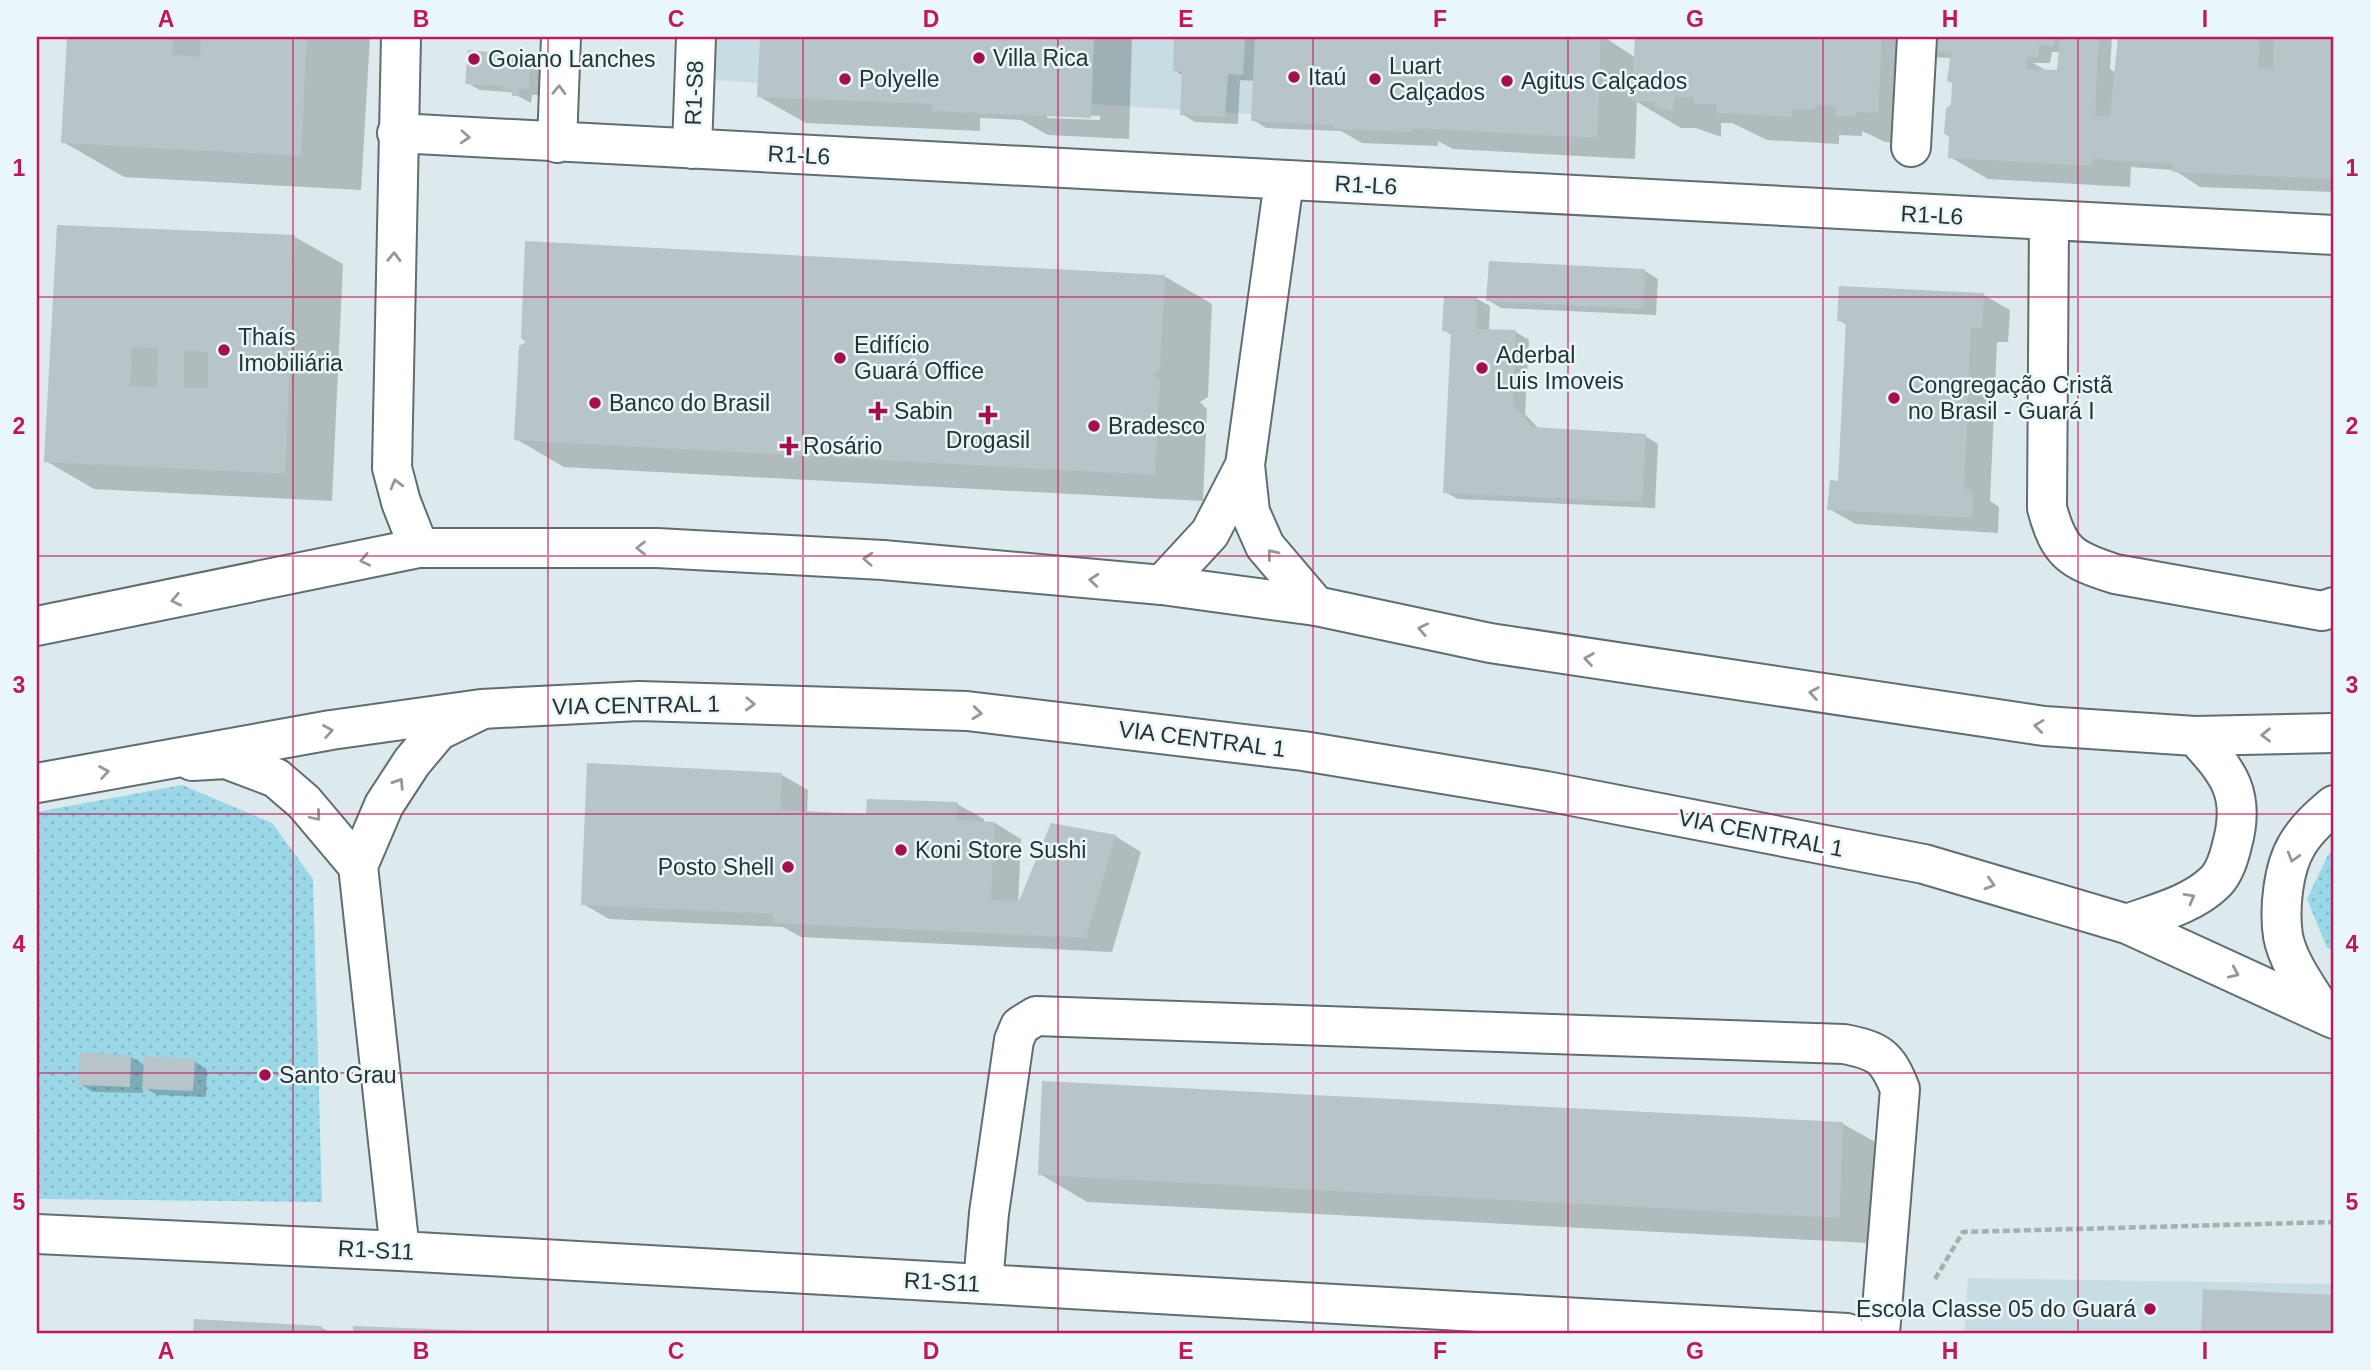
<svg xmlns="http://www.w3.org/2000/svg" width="2371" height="1370" font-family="Helvetica,sans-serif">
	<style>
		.built { fill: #c7dde3 }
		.green { fill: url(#green-dots) }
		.shadow { fill: #0003; fill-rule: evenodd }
		.building { fill: #b7c4c8; fill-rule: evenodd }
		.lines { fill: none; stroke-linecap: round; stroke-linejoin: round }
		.minor-casing { stroke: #616d70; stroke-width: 42 }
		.major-casing { stroke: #616d70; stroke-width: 42 }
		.path { stroke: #a5b0b3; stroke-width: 4.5; stroke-dasharray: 7 3.5; stroke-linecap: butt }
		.minor { stroke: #fff; stroke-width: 38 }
		.major { stroke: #fff; stroke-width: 38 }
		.oneway { stroke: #959898 }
		.grid { fill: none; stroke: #c2185b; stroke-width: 2; stroke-opacity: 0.55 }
		.poi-dot { fill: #a5104b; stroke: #e9f7fb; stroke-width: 2.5 }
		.labels { text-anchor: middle; stroke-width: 5; stroke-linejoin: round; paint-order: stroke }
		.poi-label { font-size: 23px; fill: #2b3032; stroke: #e9f7fb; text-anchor: start }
		.street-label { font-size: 23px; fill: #2b3032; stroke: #e9f7fb }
		.neatline { fill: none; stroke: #c2185b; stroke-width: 2.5 }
		.grid-label { font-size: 23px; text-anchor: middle; font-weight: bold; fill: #c2185b }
	</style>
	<defs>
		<pattern id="green-dots" width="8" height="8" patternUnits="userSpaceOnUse" patternTransform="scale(1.75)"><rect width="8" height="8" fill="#9ad7e7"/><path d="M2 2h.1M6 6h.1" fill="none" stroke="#85b9c7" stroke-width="1.8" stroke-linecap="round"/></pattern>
	</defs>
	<rect width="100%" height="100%" fill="#dceaed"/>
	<path class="built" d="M716,37H1586L1578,135L713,80Z
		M1968,1278L2334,1284V1333H1964Z"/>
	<path class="green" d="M182,785L272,823L313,879L322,1202L37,1199V812Z
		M2334,850V951L2327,948L2307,899L2328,855Z"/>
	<path class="shadow" d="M68,37H370L361,190L124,177L63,142Z
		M762,37H1132L1129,139L1048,135L1021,120L980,118V131L806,123L758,96ZM1047,114L1100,116V120L1047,118Z
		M1176,37H1604L1636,58L1637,37H2112L2110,69L2116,73L2119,38L2116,37H2334V192L2200,187L2174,170L2131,167L2130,187L1988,179L1950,157L1951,137L1946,133L1954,83L1949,80L1950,58L1929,57L1903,144L1885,142L1862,131V136L1839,135V144L1767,140L1732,123H1721V137L1696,128H1681L1637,102L1635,159L1453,149L1438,141V146L1362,143L1341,131L1266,128L1253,120L1255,81L1240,80L1238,124L1195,122L1182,114L1184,76L1174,70ZM2052,52H2061L2059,72H2049L2033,63H2050Z
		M530,57L543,65L541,95H532L531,103L510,92L480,90L467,83Z
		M59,227L295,237L343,264L332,501L94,489L46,461Z
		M1490,263L1645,271L1658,279L1656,315L1501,308L1488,300Z
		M1164,276L1212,304L1208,397L1200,402L1207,409L1203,501L564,467L516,439Z
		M1984,295L2010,310L2008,342H1997L1990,501L1999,507L1998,533L1856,524L1829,509L1840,482L1848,325L1838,320Z
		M1477,299L1490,306L1489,331L1516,332L1529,340L1525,414L1540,430L1645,436L1658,444L1655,508L1458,499L1445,492L1453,336L1444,330Z
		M782,775L808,790L807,813L868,816L957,804L984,819V823H995L1021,839L1018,908L1115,836L1141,852L1112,952L801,937L783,927L609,919L583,904Z
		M131,1057L145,1065L194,1061L207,1069L206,1097L157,1095L143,1087V1093L93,1092L80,1084Z
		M1044,1083L1843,1124L1891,1151L1888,1244L1087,1202L1040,1174Z
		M2205,1291L2334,1297V1333H2202Z
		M196,1321L322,1328L331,1333H195Z
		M355,1328L482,1332L484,1333H355Z"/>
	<path class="building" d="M67,37H173L172,55L200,57L201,37H307L301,156L61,143Z
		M760,37H1094L1091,118L931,111L932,104L757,97Z
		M1174,37H1245L1243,75L1228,74L1225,117L1180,115L1182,72L1173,71Z
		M1255,37H1601L1597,138L1413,128L1412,132L1334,129L1333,125L1251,121Z
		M1635,37H1882L1878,113L1856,112L1855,117L1835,116L1836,106L1815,105V109H1792V117L1717,113V104H1694V97H1674L1673,111L1655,107V102L1632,101Z
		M1916,37H2054V46L2039,45L2038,57H2027L2026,69L2057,70L2060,37H2099L2095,116L2110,117L2118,37H2260L2258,68L2273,69L2274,37H2334L2332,179L2172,172L2173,164L2092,159V166L1948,158L1949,137L1944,133L1946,108L1951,105L1952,83L1947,81L1951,52L1915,51Z
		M468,50L531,56L529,89L519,88V96H512V91L502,90L503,86L465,84Z
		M57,225L295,235L285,474L44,462ZM132,347L158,348L157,387L130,386ZM184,351L208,352V388H184Z
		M525,241L1165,275L1160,370L1153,374L1160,380L1155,475L514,440L519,346L526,342L521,338Z
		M1489,261L1645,269L1643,309L1486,301Z
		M1839,286L1984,293L1982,328H1971L1964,489L1973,490L1972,518L1827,510L1830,480L1838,481L1846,321H1837Z
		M1444,296L1477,297L1476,329L1516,330L1513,405L1532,427L1646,434L1642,502L1443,493L1451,332L1442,331Z
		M587,763L782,773L780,810L866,814L867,799L958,802L957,820L995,822L991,900L1019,901L1051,823L1116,835L1086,938L773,923V914L581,905Z
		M80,1052L131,1056L130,1087L78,1085Z
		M144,1056L195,1059L193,1091L142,1089Z
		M1042,1081L1843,1122L1840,1218L1038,1175Z
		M2203,1289L2334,1295V1333H2201Z
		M194,1319L322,1326V1333H193Z
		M353,1326L482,1331V1333H353Z"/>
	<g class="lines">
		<defs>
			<path id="minor" d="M401,37L392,468L401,502L419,548
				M397,133L2334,235
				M557,143L561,37
				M1911,147L1917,37
				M692,149L696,37
				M1284,181L1245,465L1250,512L1265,546L1316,606
				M2049,221L2047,508C2059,553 2071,560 2115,574L2322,611L2334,607
				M1162,585L1210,533L1245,465
				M192,761L226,759L276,778L304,802L358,866
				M37,1234L400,1251L1847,1333
				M400,1251L358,866L384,805L412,762L438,731L481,710
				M983,1284L989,1213L1014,1040L1020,1026L1036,1016L1844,1044C1879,1051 1887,1056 1900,1089L1880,1333"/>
			<path id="major" d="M37,626L419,548H657L883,560L1162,585L1316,606L1490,643L2044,726L2195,736L2334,733
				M37,783L331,730L481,709L639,701L967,711L1303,751L1546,791L1924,864L2127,924L2334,1019
				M2127,924C2156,913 2191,905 2214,883C2224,874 2229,858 2232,845C2246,794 2229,773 2195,736
				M2323,1013C2309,990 2288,963 2283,936C2279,909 2283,868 2297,845C2306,829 2321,816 2334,805"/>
		</defs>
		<use href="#minor" class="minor-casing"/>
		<use href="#major" class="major-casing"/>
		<path class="path" d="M1935,1279L1963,1232L2334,1222"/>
		<use href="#minor" class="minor"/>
		<use href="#major" class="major"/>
	</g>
	<defs><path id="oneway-chevron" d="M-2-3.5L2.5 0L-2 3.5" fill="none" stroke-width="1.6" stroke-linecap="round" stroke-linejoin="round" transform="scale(1.75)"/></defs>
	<g class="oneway">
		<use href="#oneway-chevron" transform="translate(559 90) rotate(-88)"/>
		<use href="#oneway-chevron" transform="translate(465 137) rotate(3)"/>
		<use href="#oneway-chevron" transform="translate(394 257) rotate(-89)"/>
		<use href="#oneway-chevron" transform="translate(396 484) rotate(-105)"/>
		<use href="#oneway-chevron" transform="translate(641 548) rotate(-180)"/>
		<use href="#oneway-chevron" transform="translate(1272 554) rotate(-129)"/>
		<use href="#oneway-chevron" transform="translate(868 559) rotate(-177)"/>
		<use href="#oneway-chevron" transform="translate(365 560) rotate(168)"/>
		<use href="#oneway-chevron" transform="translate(1094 580) rotate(-175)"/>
		<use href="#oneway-chevron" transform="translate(176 600) rotate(169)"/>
		<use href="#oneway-chevron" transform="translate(1423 629) rotate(-168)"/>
		<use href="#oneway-chevron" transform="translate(1589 659) rotate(-171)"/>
		<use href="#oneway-chevron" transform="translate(1814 693) rotate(-171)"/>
		<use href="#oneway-chevron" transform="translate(750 704) rotate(2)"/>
		<use href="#oneway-chevron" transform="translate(977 713) rotate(6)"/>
		<use href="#oneway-chevron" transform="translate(2039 726) rotate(-173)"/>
		<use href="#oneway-chevron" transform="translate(328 731) rotate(-10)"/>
		<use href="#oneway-chevron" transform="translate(2266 735) rotate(179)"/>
		<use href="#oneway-chevron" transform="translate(104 772) rotate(-9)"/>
		<use href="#oneway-chevron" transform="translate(399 783) rotate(-57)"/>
		<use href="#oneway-chevron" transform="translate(316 816) rotate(50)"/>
		<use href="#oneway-chevron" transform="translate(2293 857) rotate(107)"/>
		<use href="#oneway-chevron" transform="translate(1990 884) rotate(17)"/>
		<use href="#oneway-chevron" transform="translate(2190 898) rotate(-29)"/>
		<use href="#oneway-chevron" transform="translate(2234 973) rotate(24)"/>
	</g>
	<path class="grid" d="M293,37V1333M548,37V1333M803,37V1333M1058,37V1333M1313,37V1333M1568,37V1333M1823,37V1333M2078,37V1333M37,297H2334M37,556H2334M37,814H2334M37,1073H2334"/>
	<g class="poi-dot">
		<circle cx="979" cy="58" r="7"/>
		<circle cx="474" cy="59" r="7"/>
		<circle cx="1294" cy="77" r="7"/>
		<circle cx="845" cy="79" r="7"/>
		<circle cx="1375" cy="79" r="7"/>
		<circle cx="1507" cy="81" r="7"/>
		<circle cx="224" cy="350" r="7"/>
		<circle cx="840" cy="358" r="7"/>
		<circle cx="1482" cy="368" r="7"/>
		<circle cx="1894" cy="398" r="7"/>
		<circle cx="595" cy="403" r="7"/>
		<path d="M874.5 400.5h7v7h7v7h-7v7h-7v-7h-7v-7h7z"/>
		<path d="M984.5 404.5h7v7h7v7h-7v7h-7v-7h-7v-7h7z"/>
		<circle cx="1094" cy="426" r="7"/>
		<path d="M785.5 435.5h7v7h7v7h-7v7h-7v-7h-7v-7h7z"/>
		<circle cx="901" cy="850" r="7"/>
		<circle cx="788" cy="867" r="7"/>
		<circle cx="265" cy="1075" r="7"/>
		<circle cx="2150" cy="1309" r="7"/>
	</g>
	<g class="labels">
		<g class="poi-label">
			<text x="993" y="66">Villa Rica</text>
			<text x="488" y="67">Goiano Lanches</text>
			<text x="1389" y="74">Luart<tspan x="1389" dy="26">Calçados</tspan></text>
			<text x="1308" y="85">Itaú</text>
			<text x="859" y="87">Polyelle</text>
			<text x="1521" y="89">Agitus Calçados</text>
			<text x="238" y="345">Thaís<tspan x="238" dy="26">Imobiliária</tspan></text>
			<text x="854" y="353">Edifício<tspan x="854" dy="26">Guará Office</tspan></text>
			<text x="1496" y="363">Aderbal<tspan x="1496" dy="26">Luis Imoveis</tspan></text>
			<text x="1908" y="393">Congregação Cristã<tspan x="1908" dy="26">no Brasil - Guará I</tspan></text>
			<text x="609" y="411">Banco do Brasil</text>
			<text x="894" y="419">Sabin</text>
			<text x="1108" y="434">Bradesco</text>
			<text x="988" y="448" text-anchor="middle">Drogasil</text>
			<text x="803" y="454">Rosário</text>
			<text x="915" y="858">Koni Store Sushi</text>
			<text x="774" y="875" text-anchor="end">Posto Shell</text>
			<text x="279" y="1083">Santo Grau</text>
			<text x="2136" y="1317" text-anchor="end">Escola Classe 05 do Guará</text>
		</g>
		<g class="street-label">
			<text transform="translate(694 93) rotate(-88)" y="8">R1-S8</text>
			<text transform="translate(799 155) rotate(3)" y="8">R1-L6</text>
			<text transform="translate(1366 185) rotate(3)" y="8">R1-L6</text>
			<text transform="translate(1932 215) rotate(3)" y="8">R1-L6</text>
			<text transform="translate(636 705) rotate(-1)" y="8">VIA CENTRAL 1</text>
			<text transform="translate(1202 739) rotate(7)" y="8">VIA CENTRAL 1</text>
			<text transform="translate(1761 833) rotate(11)" y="8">VIA CENTRAL 1</text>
			<text transform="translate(376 1250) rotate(3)" y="8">R1-S11</text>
			<text transform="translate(942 1282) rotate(3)" y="8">R1-S11</text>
		</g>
	</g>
	<rect width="2371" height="1370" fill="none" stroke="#e9f7fb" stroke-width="77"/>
	<rect x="38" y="38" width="2294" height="1294" class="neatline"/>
	<g class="grid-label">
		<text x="166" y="27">A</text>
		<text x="421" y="27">B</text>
		<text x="676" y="27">C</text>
		<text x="931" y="27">D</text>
		<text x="1186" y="27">E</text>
		<text x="1440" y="27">F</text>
		<text x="1695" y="27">G</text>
		<text x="1950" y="27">H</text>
		<text x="2205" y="27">I</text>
		<text x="19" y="176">1</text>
		<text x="2352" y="176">1</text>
		<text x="19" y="434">2</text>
		<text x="2352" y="434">2</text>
		<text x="19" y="693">3</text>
		<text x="2352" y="693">3</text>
		<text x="19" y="952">4</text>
		<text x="2352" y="952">4</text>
		<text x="19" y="1210">5</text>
		<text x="2352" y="1210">5</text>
		<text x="166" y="1359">A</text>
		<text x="421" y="1359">B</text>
		<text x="676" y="1359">C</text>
		<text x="931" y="1359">D</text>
		<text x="1186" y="1359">E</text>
		<text x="1440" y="1359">F</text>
		<text x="1695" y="1359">G</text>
		<text x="1950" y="1359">H</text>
		<text x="2205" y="1359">I</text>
	</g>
</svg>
